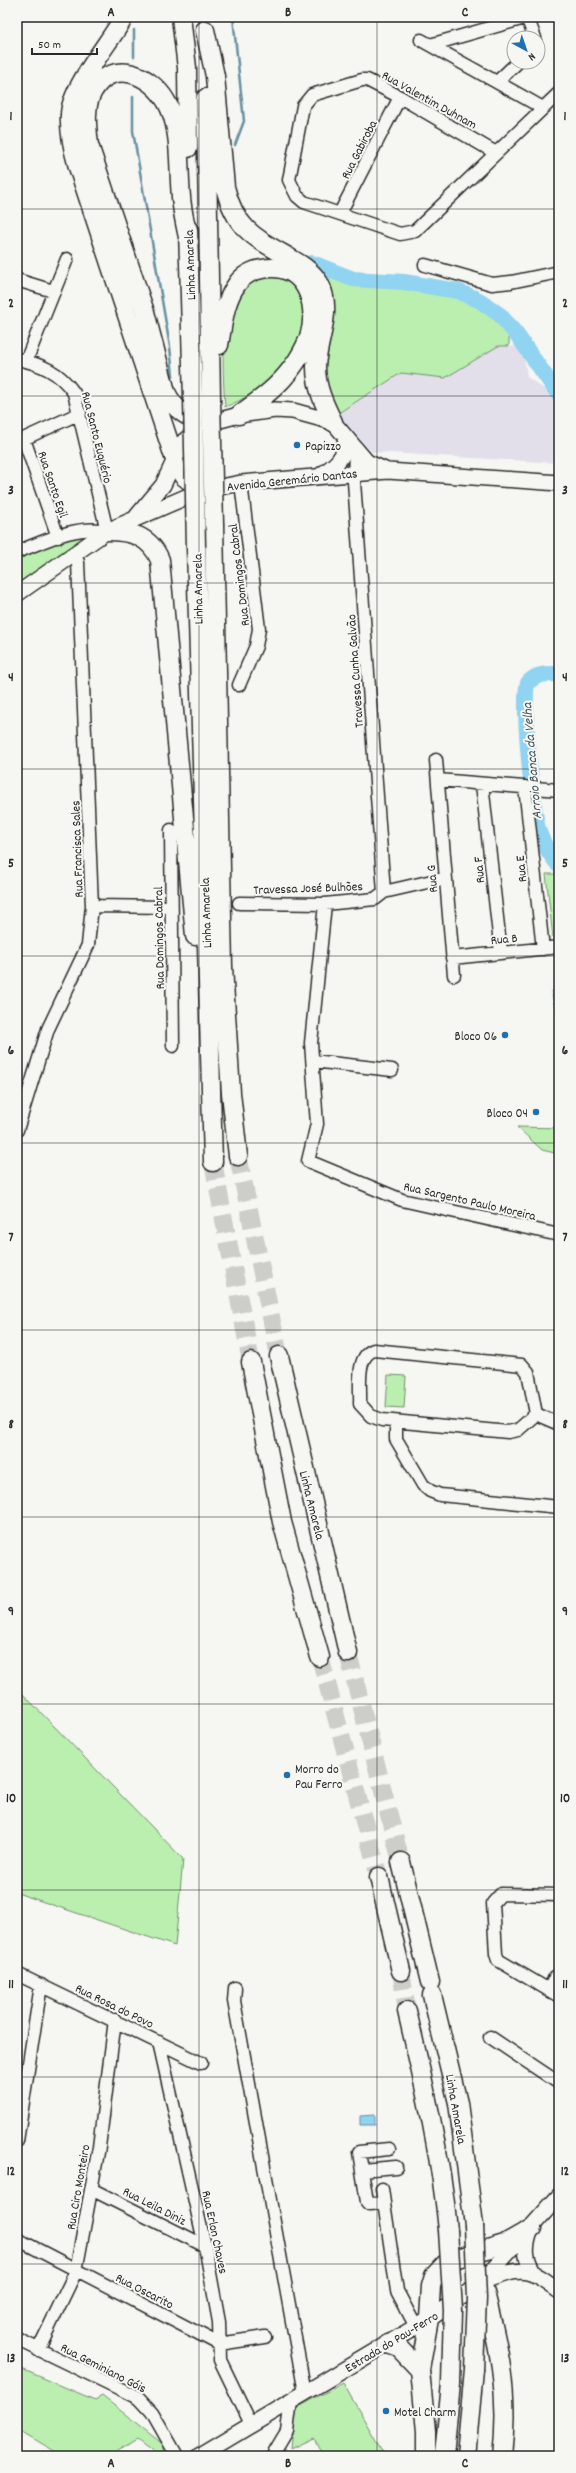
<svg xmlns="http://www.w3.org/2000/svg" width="576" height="2473" font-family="Dekko,sans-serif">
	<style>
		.built { fill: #e2dfea }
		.green { fill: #bbefb0; stroke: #738d6e }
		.water { fill: #90d4f1; stroke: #6890a2 }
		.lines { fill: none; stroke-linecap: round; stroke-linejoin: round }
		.stream { stroke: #6890a2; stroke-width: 2.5 }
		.river { stroke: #90d4f1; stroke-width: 16 }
		.highway-tunnel { stroke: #cdcdca; stroke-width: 18; stroke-dasharray: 18 9; stroke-linecap: butt }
		.minor-casing { stroke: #2b2b2b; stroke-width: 15 }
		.major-casing { stroke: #2b2b2b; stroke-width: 18 }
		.highway-casing { stroke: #2b2b2b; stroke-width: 21 }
		.minor { stroke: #f6f6f2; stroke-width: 12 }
		.major { stroke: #f6f6f2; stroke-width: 15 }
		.highway { stroke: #f6f6f2; stroke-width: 18 }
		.highway-bridge-casing { stroke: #2b2b2b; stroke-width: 21; stroke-linecap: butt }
		.highway-bridge { stroke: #f6f6f2; stroke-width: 18 }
		.grid { fill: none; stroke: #2b2b2b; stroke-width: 1; stroke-opacity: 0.55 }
		.poi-dot { fill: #1f6fb2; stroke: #f6f6f2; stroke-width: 1.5 }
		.labels { text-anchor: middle; stroke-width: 4; stroke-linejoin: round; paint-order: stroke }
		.street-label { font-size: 13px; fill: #2b2b2b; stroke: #f6f6f2 }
		.poi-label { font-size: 13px; fill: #2b2b2b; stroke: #f6f6f2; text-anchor: start }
		.water-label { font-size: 14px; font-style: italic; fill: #44555c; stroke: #f6f6f2 }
		.neatline { fill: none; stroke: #2b2b2b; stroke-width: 1.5 }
		.grid-label { font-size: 13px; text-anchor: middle; font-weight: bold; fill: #2b2b2b }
	</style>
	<rect width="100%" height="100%" fill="#f6f6f2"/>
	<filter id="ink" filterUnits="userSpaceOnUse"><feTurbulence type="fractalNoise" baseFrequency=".025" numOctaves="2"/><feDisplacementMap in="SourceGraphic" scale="8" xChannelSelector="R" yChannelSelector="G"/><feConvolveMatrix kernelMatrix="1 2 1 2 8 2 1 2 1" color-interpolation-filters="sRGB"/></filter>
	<g filter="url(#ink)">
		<path class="built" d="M498,346L523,347L527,377L553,395L559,407V463L372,452L338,414L401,373L445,377Z"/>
		<path class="green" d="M319,270L465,293L509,324V346H498L445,378L401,373L337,414L324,387Z
			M259,275C271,276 286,275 294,283C318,305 294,357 276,375C263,389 242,400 225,407C223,376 219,322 236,295C241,287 252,280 259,275Z
			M78,533H100L17,590V556Z
			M546,874H559L558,942L553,938Z
			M517,1127L559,1128V1154L542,1150Z
			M388,1375L406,1376L404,1408L386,1407Z
			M17,1688L183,1859L175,1946L17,1893Z
			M17,2367L95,2400L102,2396L164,2445V2456H160L138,2439L108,2456H63L17,2429Z
			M343,2383L385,2456H323L314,2438L291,2449L295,2409Z"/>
		<path class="water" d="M551,991H559V1020H558Z
			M375,2115V2125H360V2116Z"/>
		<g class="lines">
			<path class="stream" d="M233,17L244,121L235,145
				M134,57V30
				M133,97V131L170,347L173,376"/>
			<path class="river" d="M312,263L353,279L404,282L457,291L479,300L500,315L517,335L559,395
				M559,674C547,674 536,673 528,683C521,694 533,816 539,832C543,845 551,855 559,866"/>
			<path class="highway-tunnel" d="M238,1156L279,1356
				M213,1162L251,1362
				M348,1653L401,1862
				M320,1657L379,1877
				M401,1971L407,2011"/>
			<defs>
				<path id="minor" d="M527,17L535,38
					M421,40L543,108
					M430,45L528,17
					M497,82L518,62
					M496,153L400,97L367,80H362L312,95L303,106L289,180L297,196L304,202L400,234L415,231L559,93
					M340,213L400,97
					M425,265L492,284L511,282L559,272
					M17,280L53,291
					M17,359C41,364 60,372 74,393L107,531C77,524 45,541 17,552
					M26,361L67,259
					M24,439L58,537
					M17,442L80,413
					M355,449L354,482L384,892
					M239,685L256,646L259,629L241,483
					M436,760L454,975
					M438,780L559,790
					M482,784L501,953
					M525,787L543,949
					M171,830L173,1046
					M239,903L325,904L375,899L384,892L445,878
					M325,904L311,1043L317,1124L308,1161L402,1200L559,1235
					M92,906L171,907
					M452,958L559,947
					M313,1061L392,1070
					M17,1130L48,1029L88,945L92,906L78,562L75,554
					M374,1350L522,1365L528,1372L536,1414L518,1430L508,1432L382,1420L371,1416L360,1404C361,1388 355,1356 374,1350Z
					M536,1414L559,1424
					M396,1423V1439L423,1485L430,1491L440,1495L559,1507
					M559,1895L501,1894L493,1903L496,1954L498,1960L559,1996
					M17,1974L201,2063
					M235,1988L234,2001L305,2393
					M549,1990L555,1977L559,1975
					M490,2037L559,2083
					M159,2042L205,2246L219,2322L220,2360L251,2424
					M17,2141L41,1985
					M362,2170L396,2167
					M91,2189L205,2246
					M382,2189L397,2291L416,2327
					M384,2203L369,2204L367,2202L359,2152L389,2149
					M17,2239L219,2344L265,2337
					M17,2339L139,2398L152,2412L177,2456
					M38,2350L76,2271L99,2147L115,2020
					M272,2456L287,2431L291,2401"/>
				<path id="major" d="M174,457L182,477L200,491
					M321,475C335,466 348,455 345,437
					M137,516L163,485L183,442L205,424L239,415L275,410L293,411L333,422L367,462L385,470
					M17,594L107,531L200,491L241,483L388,471L559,483
					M530,2232C524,2249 525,2259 535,2274
					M486,2280C523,2267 528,2267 559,2291
					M199,2456L429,2319L467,2293L490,2273L559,2196"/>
				<path id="highway" d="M124,17C110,42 70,89 70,115C69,133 73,150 78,167L174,457
					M181,17L187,68L188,148
					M205,30L215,76L225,187C235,229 255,238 290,258C301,264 313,272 319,283C334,310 317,340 316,367C316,387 324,404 333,422
					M206,98L211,399
					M188,229L193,399
					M189,242C186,227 182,212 181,197C178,167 182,128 166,101C150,74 112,58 93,91C84,106 87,128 89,145L145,312L166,392C174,410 187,417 205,424
					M219,345C223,324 224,302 237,284C242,276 253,270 262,269C304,261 320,302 309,337C305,348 298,360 291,369C277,388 258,401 239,415
					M214,525L223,967L231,1093L238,1156
					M107,531C131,531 150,536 160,560L195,936
					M196,547L213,1162
					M279,1356L348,1653
					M251,1362L282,1522L320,1657
					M401,1862L430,1982
					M379,1877L401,1971
					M432,1995L458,2103L474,2225
					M407,2011C424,2084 441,2156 448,2230
					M482,2281C498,2342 510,2392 502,2456
					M388,2344L399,2348L420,2370
					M426,2456V2431L420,2370L429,2319L431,2286L434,2276L448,2261L504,2244L532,2228
					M444,2456L451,2383
					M466,2456L474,2369"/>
			</defs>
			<use href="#minor" class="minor-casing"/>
			<use href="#major" class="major-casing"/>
			<use href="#highway" class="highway-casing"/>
			<use href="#minor" class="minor"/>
			<use href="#major" class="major"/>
			<use href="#highway" class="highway"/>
			<defs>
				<path id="highway-bridge" d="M193,399L196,547
					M211,399L214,525
					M474,2225L477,2298L474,2369
					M448,2230L453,2310L451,2383"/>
			</defs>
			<use href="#highway-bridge" class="highway-bridge-casing"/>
			<use href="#highway-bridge" class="highway-bridge"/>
		</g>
	</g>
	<path class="grid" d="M199,17V2456M377,17V2456M17,209H559M17,396H559M17,583H559M17,769H559M17,956H559M17,1143H559M17,1330H559M17,1517H559M17,1704H559M17,1890H559M17,2077H559M17,2264H559"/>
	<g class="poi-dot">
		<circle cx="297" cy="445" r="4"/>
		<circle cx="505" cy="1035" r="4"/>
		<circle cx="536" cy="1112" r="4"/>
		<circle cx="287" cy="1775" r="4"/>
		<circle cx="386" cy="2411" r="4"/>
	</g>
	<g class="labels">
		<g class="street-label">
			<text transform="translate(430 99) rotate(29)" y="5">Rua Valentim Duhnam</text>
			<text transform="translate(358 149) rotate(-63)" y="5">Rua Gabiroba</text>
			<text transform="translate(189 265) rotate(-92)" y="5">Linha Amarela</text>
			<text transform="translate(98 437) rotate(76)" y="5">Rua Santo Euquério</text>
			<text transform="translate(292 479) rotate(-6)" y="5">Avenida Geremário Dantas</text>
			<text transform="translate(54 484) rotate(71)" y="5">Rua Santo Egil</text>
			<text transform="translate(238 575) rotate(-97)" y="5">Rua Domingos Cabral</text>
			<text transform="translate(197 589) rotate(-91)" y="5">Linha Amarela</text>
			<text transform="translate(354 671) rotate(-94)" y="5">Travessa Cunha Galvão</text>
			<text transform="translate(76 849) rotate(-92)" y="5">Rua Francisca Sales</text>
			<text transform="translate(520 869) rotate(-96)" y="5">Rua E</text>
			<text transform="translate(478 870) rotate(-96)" y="5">Rua F</text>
			<text transform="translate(431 879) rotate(-95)" y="5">Rua G</text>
			<text transform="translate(308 887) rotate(-2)" y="5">Travessa José Bulhões</text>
			<text transform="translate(205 913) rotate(-92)" y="5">Linha Amarela</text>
			<text transform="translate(158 938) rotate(-91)" y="5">Rua Domingos Cabral</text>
			<text transform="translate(504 938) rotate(-5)" y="5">Rua B</text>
			<text transform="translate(470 1200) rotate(13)" y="5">Rua Sargento Paulo Moreira</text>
			<text transform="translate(313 1505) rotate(76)" y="5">Linha Amarela</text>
			<text transform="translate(115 2005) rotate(26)" y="5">Rua Rosa do Povo</text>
			<text transform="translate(457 2109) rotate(80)" y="5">Linha Amarela</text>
			<text transform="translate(77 2187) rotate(-80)" y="5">Rua Ciro Monteiro</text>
			<text transform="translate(155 2205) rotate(27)" y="5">Rua Leila Diniz</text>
			<text transform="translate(216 2232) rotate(78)" y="5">Rua Erlon Chaves</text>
			<text transform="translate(145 2290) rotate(27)" y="5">Rua Oscarito</text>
			<text transform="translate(391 2341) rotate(-31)" y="5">Estrada do Pau-Ferro</text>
			<text transform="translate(104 2367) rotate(27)" y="5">Rua Geminiano Góis</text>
		</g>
		<g class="poi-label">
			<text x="305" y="450">Papizzo</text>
			<text x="497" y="1040" text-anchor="end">Bloco 06</text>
			<text x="528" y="1117" text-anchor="end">Bloco 04</text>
			<text x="295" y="1773">Morro do<tspan x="295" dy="15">Pau Ferro</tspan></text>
			<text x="394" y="2416">Motel Charm</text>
		</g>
		<g class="water-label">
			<text transform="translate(531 761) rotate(-95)" y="5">Arroio Banca da Velha</text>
		</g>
	</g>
	<rect width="576" height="2473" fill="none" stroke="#f6f6f2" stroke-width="44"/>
	<g transform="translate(526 50) rotate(140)"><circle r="19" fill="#f6f6f2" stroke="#a5a5a2"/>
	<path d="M0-3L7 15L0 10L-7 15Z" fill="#1f6fb2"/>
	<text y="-6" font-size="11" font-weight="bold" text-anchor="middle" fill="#2b2b2b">N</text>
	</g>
	<path d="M32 48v6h65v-6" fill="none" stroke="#2b2b2b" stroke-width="2"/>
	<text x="38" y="48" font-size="12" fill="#2b2b2b" stroke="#f6f6f2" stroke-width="3" paint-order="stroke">50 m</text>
	<rect x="22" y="22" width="532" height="2429" class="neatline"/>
	<g class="grid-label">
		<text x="111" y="16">A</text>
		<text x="288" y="16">B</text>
		<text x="465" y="16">C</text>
		<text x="11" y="120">1</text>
		<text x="565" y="120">1</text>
		<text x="11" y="307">2</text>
		<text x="565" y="307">2</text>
		<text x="11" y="494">3</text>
		<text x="565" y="494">3</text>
		<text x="11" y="681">4</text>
		<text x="565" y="681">4</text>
		<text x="11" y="867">5</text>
		<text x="565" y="867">5</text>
		<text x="11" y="1054">6</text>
		<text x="565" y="1054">6</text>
		<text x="11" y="1241">7</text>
		<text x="565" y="1241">7</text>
		<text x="11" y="1428">8</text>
		<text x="565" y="1428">8</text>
		<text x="11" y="1615">9</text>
		<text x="565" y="1615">9</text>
		<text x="11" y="1802">10</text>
		<text x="565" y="1802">10</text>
		<text x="11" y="1988">11</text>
		<text x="565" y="1988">11</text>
		<text x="11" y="2175">12</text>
		<text x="565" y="2175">12</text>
		<text x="11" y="2362">13</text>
		<text x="565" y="2362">13</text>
		<text x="111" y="2467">A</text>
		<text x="288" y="2467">B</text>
		<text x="465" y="2467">C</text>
	</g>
</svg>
